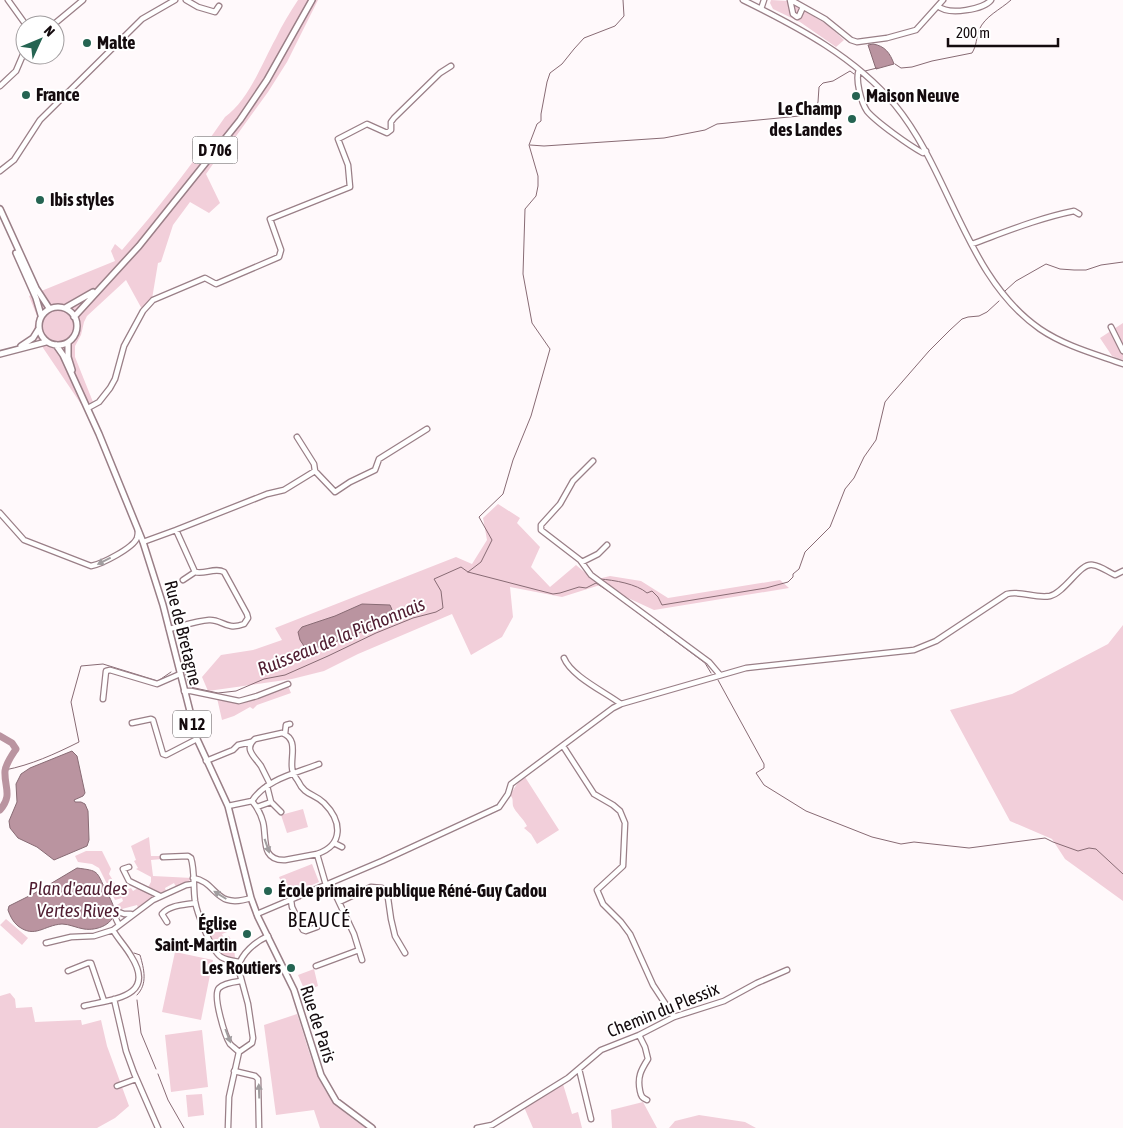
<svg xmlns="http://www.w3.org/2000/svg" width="1123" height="1128" font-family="'Asap Condensed',sans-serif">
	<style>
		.green { fill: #f2cfda }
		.water { fill: #ba94a0; stroke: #886b74 }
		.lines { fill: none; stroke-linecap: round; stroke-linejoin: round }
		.stream { stroke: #886b74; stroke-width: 1 }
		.river { stroke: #ba94a0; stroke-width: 7 }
		.minor-casing { stroke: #9a7f87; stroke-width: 7 }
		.major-casing { stroke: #9a7f87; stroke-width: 8 }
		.minor { stroke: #fff; stroke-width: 4.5 }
		.major { stroke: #fff; stroke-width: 5 }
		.oneway { fill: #a19d9f }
		.poi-dot { fill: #256452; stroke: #fff; stroke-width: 2 }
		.labels { text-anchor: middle; stroke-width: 4; stroke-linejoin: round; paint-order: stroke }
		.shield { fill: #fff; stroke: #5a5456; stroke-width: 1 }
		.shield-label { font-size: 16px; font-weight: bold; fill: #140b0e }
		.poi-label { font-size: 18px; font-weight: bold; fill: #140b0e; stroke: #fff; text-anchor: start }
		.street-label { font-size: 18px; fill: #140b0e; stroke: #fff }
		.water-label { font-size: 19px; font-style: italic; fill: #4f1d31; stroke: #fff }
		.quarter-label { font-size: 20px; letter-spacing: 1px; fill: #140b0e; stroke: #fff }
	</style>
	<rect width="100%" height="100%" fill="#fff9fb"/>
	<path class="green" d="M298,0H318L287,62L268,92L234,139L236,147L231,151L225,147L206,174L220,203L209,213L190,202L173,225L161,262L158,263L152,299L143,311L126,280L87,316L84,322L81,335L75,346V357L95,407L81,404L33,333L37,316L29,296L115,261L111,251L115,244L122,250C159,208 193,163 225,117C249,100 262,63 276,38C282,25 290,12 298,0Z
		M771,0L788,1L828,25L844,40L836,47L800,22L773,9L770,3Z
		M1123,323V360L1112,356L1100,338Z
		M498,504L520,518L517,523L540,547L531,567L550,587L576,565L594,580L610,576L641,581L668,598L780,580L789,588L654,610L600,585L562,597L510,587L513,617L502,637L471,655L452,614L358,654L324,671L292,679L208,691L202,677L221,655L253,650L282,640L275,628L456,557L472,564L487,540L483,518Z
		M1123,625V901L1065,859L1052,839L1010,821L950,710L1012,694L1108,644Z
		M288,686L291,693L257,705L253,709L250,707L234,716L222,720L217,698C246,706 261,697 288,686Z
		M525,777L559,830L537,844L531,834L524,828L527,826C524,819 515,812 513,806C512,801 514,799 510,795L517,784Z
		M303,809L308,827L287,833L281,815Z
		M149,837L151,856H162V859L151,860L153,876L192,878L188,882L176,887L174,883L165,888L166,891L162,893L147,889L151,882V877L136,869L138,868L134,861L136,860L131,846Z
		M86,851H102L111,869L109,874L120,892L131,888L133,891L138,888L152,895V898L138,908L137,905L122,909V911L117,905L123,901L122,898L115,900L99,868L92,864L78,862L75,856Z
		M312,864L319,882L287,896L279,877Z
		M6,919L28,938L22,945L0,925Z
		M216,929H225L227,932L222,934L224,938L229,936L234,946L235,958C219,961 213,943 208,931Z
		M175,952L213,960L201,1020L162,1012Z
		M314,969L318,986L305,991L298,975Z
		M10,993L15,999L16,1008L32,1007L35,1022L81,1020L82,1025L101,1020L107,1046L129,1106L115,1118L97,1128H0V996Z
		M297,1014C306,1039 314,1076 330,1097C340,1110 353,1119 366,1128H320L314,1110L276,1115L264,1025Z
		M202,1030L208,1087L171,1092L165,1035Z
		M563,1084L572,1114L578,1112L582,1128H533L524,1107Z
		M202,1094L204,1115L188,1117L186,1095Z
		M643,1102L657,1128H612L611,1110Z
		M699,1115L745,1122L756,1128H669L675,1121Z"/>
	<path class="water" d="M873,44C885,46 890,53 894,64L876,69L868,45Z
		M362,604L390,605L393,612V616C384,625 318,650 306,649L300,640L298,632L302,627L335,616Z
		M72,751L77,756L85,793L83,796L74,800L75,802H81L85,804L88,811L89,840L87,846L54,860L37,847L18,838L10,828L9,821L17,802L16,784L21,774L30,768Z
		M77,868C99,871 96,870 106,891C109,896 113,903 114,909C116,924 97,931 84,929C77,928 69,924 62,924C44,925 35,939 18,926C13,922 10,916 8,910L9,906L35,893Z"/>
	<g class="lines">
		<path class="stream" d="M895,64L901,68L912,67L932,61L972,53C977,45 976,38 979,30C985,16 1000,10 1011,0
			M865,71L877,68
			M530,145L544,146L664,138L705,130L717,124L810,115L814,113L818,102L819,87L823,83L833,81L850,71L854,74
			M1005,291L1016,281L1046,264L1060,269L1074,270H1086L1101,265L1123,262
			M468,572L481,562L492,540L479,517L503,494L513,460L531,416L550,349L532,323L523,274L525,209L536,196L538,186V176L529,145L537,124L541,121V114L547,82L550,73L562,64L574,49L584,38L615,26L624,16L623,0
			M600,579C614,580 637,584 647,593L652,591L658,597L662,605L766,588L788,582L793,577V574L799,569L805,552L830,527L845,489L854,478L864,457L876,440L885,402L889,397L929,351L950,330L962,319L968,317L979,316L987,312L999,301
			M622,601L705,663L711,673
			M182,669H184L190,687L218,693L236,691L264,679L285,675L328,656L376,633L413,618L436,612L443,608L441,591L434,579L461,567L468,572L553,594L560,593L579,587L586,588L596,583L617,597
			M718,680L764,764V768L756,773L764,785L806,811L872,837L901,844L914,842L969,848L1045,838L1053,842L1078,851L1089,848L1096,849L1123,874
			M5,770C31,765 55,754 79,742L71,702L81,666L103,664L158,681L171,672
			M134,953L140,955C144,969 148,984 137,995
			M137,1000L141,1033L156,1069
			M158,1074L168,1100L184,1128"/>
		<path class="river" d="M0,736L12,743L16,749C12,755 6,763 5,771C4,787 13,795 0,810"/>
		<defs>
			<path id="minor" d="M8,0L26,25
				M186,0L198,7L215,12L219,6
				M743,0C798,27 855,57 895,105C951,173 966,278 1040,329C1065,346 1095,354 1123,364
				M790,0L793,14L797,17L799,16L803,7
				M791,0L825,19L851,40L857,42L887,38L916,30L943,0
				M938,6C949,16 984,9 991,0
				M761,9L764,0
				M53,25L83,0
				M859,70C855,79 861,102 867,111C876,122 910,146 923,153L926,151
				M0,86L16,71L25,50
				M0,171L14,160L40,120L142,19L175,0
				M972,244C1005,232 1039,218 1074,211L1079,214
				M1111,327L1123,351
				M88,408L99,402L110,388L115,379L124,346L143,311L153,300L205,278L216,284L279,257L281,250L270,219L350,187L348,165L338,139L367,124L387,133L391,130V122L394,118L440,73L451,66
				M297,437L314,464L315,471
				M593,461L573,481L560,504L541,525V530L580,560L591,575L709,662L720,675
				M0,513L24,540L91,566C102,564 133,548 137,538C138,535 138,533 138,530
				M176,530L267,494L284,490L315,471L335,492L350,482L375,470L379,459L427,429
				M143,542L176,530L195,572C204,575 215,567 224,572L247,614L248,618L244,624C226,631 222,619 209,620C196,621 182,626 169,629
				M582,562L598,554L607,545
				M183,580L195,572
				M564,658C571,676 605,692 621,704
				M184,691H191L239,701L257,696L288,684
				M103,699L106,671L110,670L157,684L180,674
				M132,723L151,719L153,720L163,754L166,755L197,739
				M285,734L286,725L290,724
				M563,746L594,794L613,805L620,811L625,823L623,866L597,890L603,904L621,922L630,934L653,985L674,1017
				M206,761L233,750L238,745L251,742
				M270,784C267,778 264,772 261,766C255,757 243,749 255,739L282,733C298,739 291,754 292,767C292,772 295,777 298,781C305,796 314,793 324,803C342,821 344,845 317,854L326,885
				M252,801C257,807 261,814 263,822C267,837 260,861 285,860L317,854
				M271,802L281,812
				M228,806L252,801C266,779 297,773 319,764
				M257,807L271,802L267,786
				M334,843L342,847
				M163,857L188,856L191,858C195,871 193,887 195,901C197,913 211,950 221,957C226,960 233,961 239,962
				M129,867L123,869L129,881L160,896
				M193,878C218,882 214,910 251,898
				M330,883L354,934L362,960
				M291,900L292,907L303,930L306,931L317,927
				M339,902L371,887L382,888L386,891L388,898L391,919L395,936L405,953
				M257,914L382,861L499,807L508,794L511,784L613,708L621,704L746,668L914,650L936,641L1007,594C1021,590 1035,599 1050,596C1066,592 1080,562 1093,565C1101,566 1108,572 1115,575L1123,571
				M167,922L162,914C169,905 184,905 195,903
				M119,925L116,919V911L124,914H131
				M46,943L71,937L94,936L113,930L153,900L186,885L193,884
				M316,966L359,950
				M68,971L88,963H91L104,1001
				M114,999L126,1051L134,1073L158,1128
				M84,1006C113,999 157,997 131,956C126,947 118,939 113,930
				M639,1035L645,1047L648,1059C641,1070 637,1077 640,1091C641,1096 642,1098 647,1100
				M239,1052C236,1049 233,1047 230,1044C225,1036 212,995 219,988C224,983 234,982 241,981
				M579,1069L591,1119
				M234,1071L255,1076L258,1079L259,1128
				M117,1086L136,1079
				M228,1128L229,1097L239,1052L252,1043L253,1038L248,1004L238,967C242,953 255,942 268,936
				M477,1128L492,1125L568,1078L601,1050L639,1035L674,1017L724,1001L757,983L787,970"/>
			<path id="major" d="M0,209L36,288L49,308
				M16,253L36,298L41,315
				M39 326a19 19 0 1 1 38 0a19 19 0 1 1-38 0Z
				M65,308L93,292
				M74,317L139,246L240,120L267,80L312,0
				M68,343V357L72,370
				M56,345L63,355L99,434L143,542L163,605L197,739L228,806L251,898L258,917L294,990L321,1075L336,1101L372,1128
				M21,346L33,338L38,330
				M0,354L46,342"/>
		</defs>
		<use href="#minor" class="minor-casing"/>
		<use href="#major" class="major-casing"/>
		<use href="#minor" class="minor"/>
		<use href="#major" class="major"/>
	</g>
	<defs><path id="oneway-solid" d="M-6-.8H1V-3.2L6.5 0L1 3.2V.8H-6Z" transform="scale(1.25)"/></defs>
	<g class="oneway">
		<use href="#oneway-solid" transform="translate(104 561) rotate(153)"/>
		<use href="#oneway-solid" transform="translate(267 846) rotate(71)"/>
		<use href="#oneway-solid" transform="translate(220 895) rotate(-148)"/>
		<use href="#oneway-solid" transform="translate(228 1036) rotate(69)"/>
		<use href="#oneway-solid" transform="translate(259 1091) rotate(-92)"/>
	</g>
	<g class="poi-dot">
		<circle cx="87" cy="43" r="5"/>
		<circle cx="26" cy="95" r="5"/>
		<circle cx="856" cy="96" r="5"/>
		<circle cx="852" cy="119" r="5"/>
		<circle cx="40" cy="200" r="5"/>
		<circle cx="268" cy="891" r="5"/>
		<circle cx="247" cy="934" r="5"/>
		<circle cx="291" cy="968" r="5"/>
	</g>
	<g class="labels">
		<g class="shield">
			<rect x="192.5" y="136.5" width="45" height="27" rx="4"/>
			<rect x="173" y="710.5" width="38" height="27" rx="4"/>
		</g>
		<g class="shield-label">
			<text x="215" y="156">D 706</text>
			<text x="192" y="730">N 12</text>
		</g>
		<g class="poi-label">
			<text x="97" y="49">Malte</text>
			<text x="36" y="101">France</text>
			<text x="866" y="102">Maison Neuve</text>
			<text x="842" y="115" text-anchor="end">Le Champ<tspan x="842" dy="21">des Landes</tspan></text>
			<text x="50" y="206">Ibis styles</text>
			<text x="278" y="897">École primaire publique Réné-Guy Cadou</text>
			<text x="237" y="930" text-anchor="end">Église<tspan x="237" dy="21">Saint-Martin</tspan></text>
			<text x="281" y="974" text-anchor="end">Les Routiers</text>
		</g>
		<g class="street-label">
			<text transform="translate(183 633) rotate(76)" y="6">Rue de Bretagne</text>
			<text transform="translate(663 1010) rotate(-22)" y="6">Chemin du Plessix</text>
			<text transform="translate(318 1024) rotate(72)" y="6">Rue de Paris</text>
		</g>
		<g class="water-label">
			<text transform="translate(341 636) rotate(-22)" y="7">Ruisseau de la Pichonnais</text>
			<text x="78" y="895">Plan d'eau des<tspan x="78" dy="22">Vertes Rives</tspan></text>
		</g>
		<g class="quarter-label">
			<text x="319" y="927">BEAUCÉ</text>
		</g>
	</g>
	<g transform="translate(40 40) rotate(46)"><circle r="24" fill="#ffffff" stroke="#a19d9f"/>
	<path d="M0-4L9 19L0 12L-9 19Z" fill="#256452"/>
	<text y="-8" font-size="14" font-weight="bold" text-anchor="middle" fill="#140b0e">N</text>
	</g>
	<path d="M948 38v8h110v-8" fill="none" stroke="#140b0e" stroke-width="2.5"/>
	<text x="956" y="38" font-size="15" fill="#140b0e" stroke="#ffffff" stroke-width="4" paint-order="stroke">200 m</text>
</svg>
